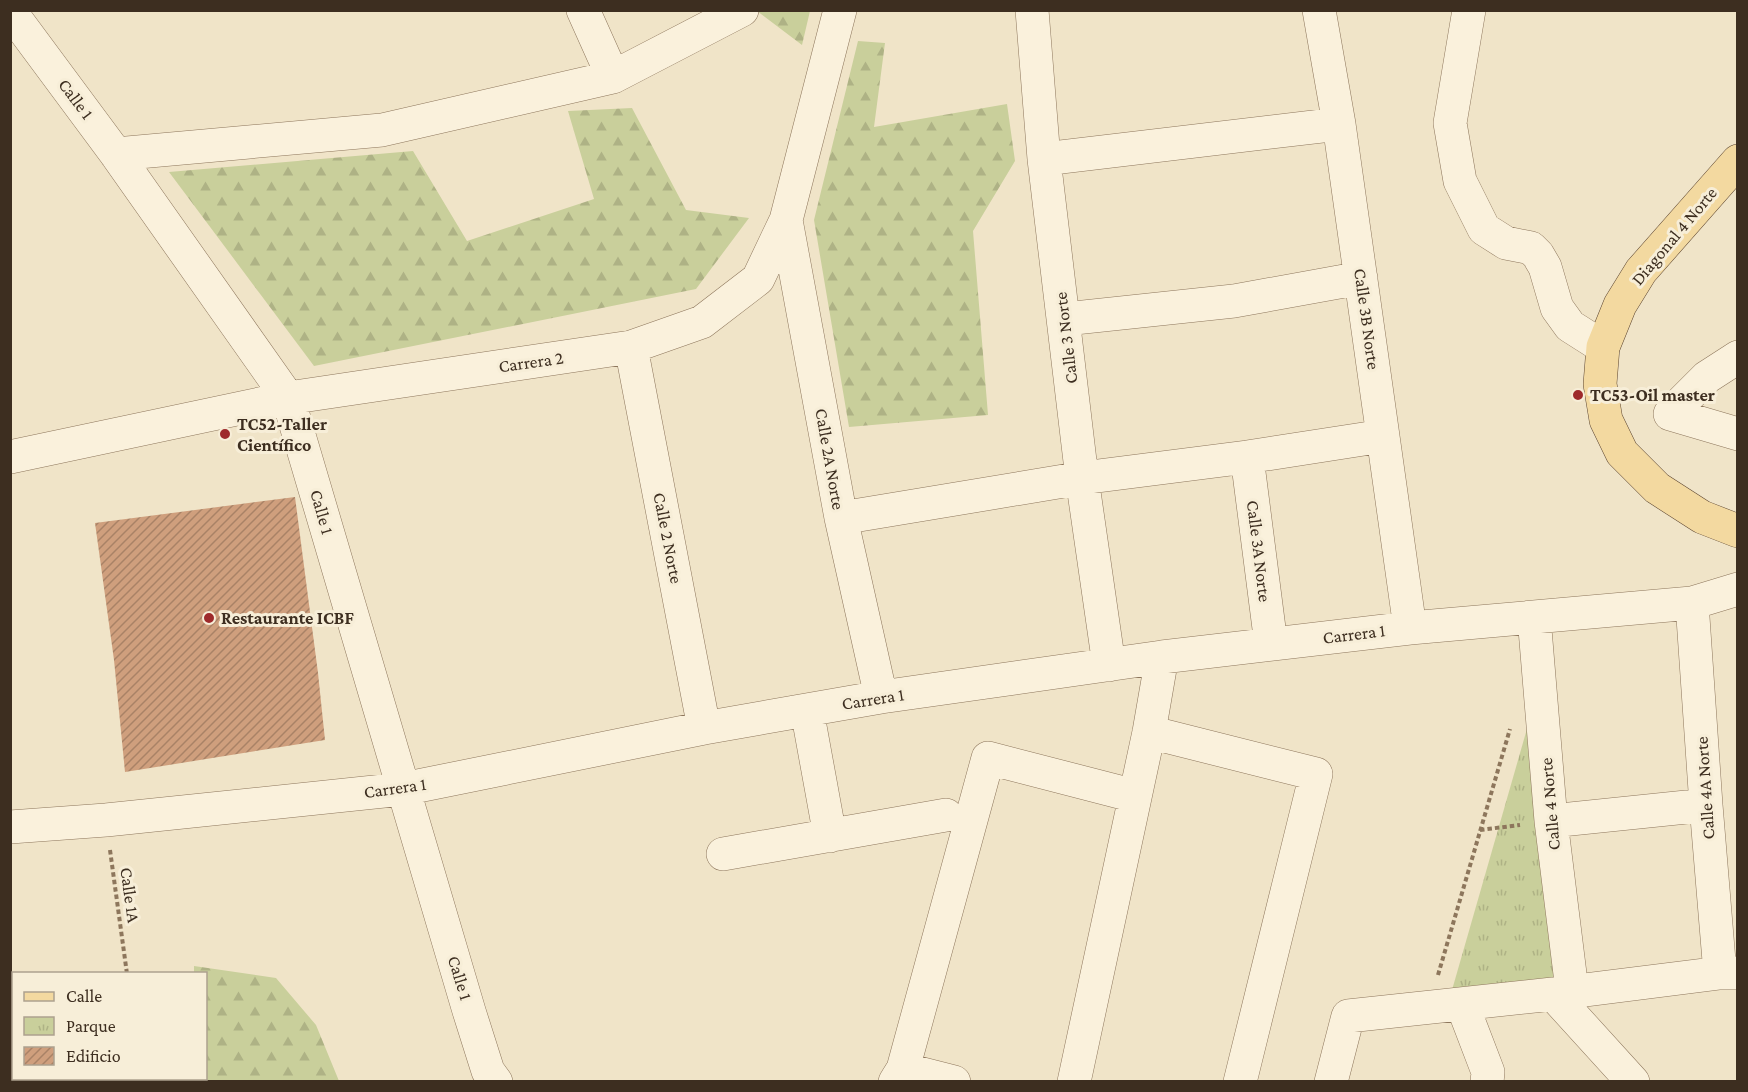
<svg xmlns="http://www.w3.org/2000/svg" width="1748" height="1092" font-family="'Crimson Pro',serif">
	<style>
		.forest { fill: url(#forest-firs) }
		.park { fill: url(#park-tufts) }
		.building { fill: url(#building-hatch) }
		.lines { fill: none; stroke-linecap: round; stroke-linejoin: round }
		.minor-casing { stroke: #8d765c; stroke-width: 34 }
		.major-casing { stroke: #5b4430; stroke-width: 34 }
		.path { stroke: #8d765c; stroke-width: 4; stroke-dasharray: 4.5 3; stroke-linecap: butt }
		.minor { stroke: #faf1dc; stroke-width: 33 }
		.major { stroke: #f3d9a0; stroke-width: 33 }
		.poi-dot { fill: #9e2a2b; stroke: #f7eed8; stroke-width: 2 }
		.labels { text-anchor: middle; stroke-width: 6; stroke-linejoin: round; paint-order: stroke }
		.street-label { font-size: 18px; fill: #3d2e20; stroke: #f7eed8 }
		.poi-label { font-size: 18px; font-weight: bold; fill: #3d2e20; stroke: #f7eed8; text-anchor: start }
	</style>
	<defs>
		<pattern id="forest-firs" width="22" height="20" patternUnits="userSpaceOnUse" patternTransform="scale(1.5)"><rect width="22" height="20" fill="#c9cf9b"/><path d="M5 1l3.5 6h-7zM16 11l3.5 6h-7z" fill="#aeb285"/></pattern>
		<pattern id="park-tufts" width="24" height="20" patternUnits="userSpaceOnUse" patternTransform="scale(1.5)"><rect width="24" height="20" fill="#c9cf9b"/><path d="M3 7l-1-3M5 7V3M7 7l1-3M15 17l-1-3M17 17v-4M19 17l1-3" fill="none" stroke="#aeb285"/></pattern>
		<pattern id="building-hatch" width="6" height="6" patternUnits="userSpaceOnUse" patternTransform="scale(1.5)"><rect width="6" height="6" fill="#cf9f7d"/><path d="M-1 1l2-2M0 6l6-6M5 7l2-2" fill="none" stroke="#a98266"/></pattern>
	</defs>
	<rect width="100%" height="100%" fill="#f0e4c8"/>
	<path class="forest" d="M757,11H810L802,45Z
		M858,41L885,43L874,127L1007,104L1015,161L973,231L988,415L849,427L814,220Z
		M632,108L686,210L749,218L696,289L314,366L169,172L413,151L467,241L594,199L568,111Z
		M194,966L276,978L316,1025L339,1081H197V1079L206,1078V974L194,973Z"/>
	<path class="park" d="M1535,701L1569,976L1452,990Z"/>
	<path class="building" d="M295,497L318,673L325,740L125,772L114,660L95,523Z"/>
	<g class="lines">
		<defs>
			<path id="minor" d="M583,10L613,77
				M1032,10L1044,159L1082,478L1109,665
				M1319,10L1339,124L1410,628
				M1469,10L1450,123L1460,181L1484,229L1506,243L1531,248L1538,255L1545,267L1557,308L1570,326L1603,347
				M10,11L116,154L288,398L469,1011L488,1071L496,1082
				M116,154L382,130L613,77L742,10
				M1044,159L1339,124
				M786,220L841,518L881,697
				M1065,319L1234,301L1361,278
				M631,347L704,728
				M1738,357L1707,377L1670,414L1738,434
				M10,457L288,398L631,347L702,322L758,279L786,220L840,10
				M1247,457L1271,644
				M841,518L1082,478L1247,457L1383,436
				M1692,603L1706,805L1720,973
				M1534,617L1551,821L1572,990
				M807,710L830,836
				M1149,732L1316,774L1240,1082
				M1551,821L1706,805
				M10,827L106,820L403,789L704,728L881,697L1162,657L1410,628L1692,603L1738,589
				M723,854L946,815
				M1553,994L1633,1082
				M1462,1004L1488,1072L1487,1082
				M903,1069L954,1082
				M895,1082L903,1069L988,758L1135,796
				M1074,1082L1149,732L1162,657
				M1331,1082L1348,1016L1553,994L1720,973H1738"/>
			<path id="major" d="M1738,161L1641,271L1620,305L1603,347L1600,384L1606,420L1622,453L1657,488L1702,517L1738,531"/>
		</defs>
		<use href="#minor" class="minor-casing"/>
		<use href="#major" class="major-casing"/>
		<path class="path" d="M1480,830L1520,825
			M110,850L127,974
			M1438,975L1510,729"/>
		<use href="#minor" class="minor"/>
		<use href="#major" class="major"/>
	</g>
	<g class="poi-dot">
		<circle cx="1578" cy="395" r="6"/>
		<circle cx="225" cy="434" r="6"/>
		<circle cx="209" cy="618" r="6"/>
	</g>
	<g class="labels">
		<g class="street-label">
			<text transform="translate(76 99) rotate(53)" y="6">Calle 1</text>
			<text transform="translate(1674 236) rotate(-50)" y="6">Diagonal 4 Norte</text>
			<text transform="translate(1367 319) rotate(82)" y="6">Calle 3B Norte</text>
			<text transform="translate(1066 338) rotate(-97)" y="6">Calle 3 Norte</text>
			<text transform="translate(531 362) rotate(-8)" y="6">Carrera 2</text>
			<text transform="translate(830 459) rotate(80)" y="6">Calle 2A Norte</text>
			<text transform="translate(322 512) rotate(74)" y="6">Calle 1</text>
			<text transform="translate(668 538) rotate(79)" y="6">Calle 2 Norte</text>
			<text transform="translate(1259 551) rotate(83)" y="6">Calle 3A Norte</text>
			<text transform="translate(1354 634) rotate(-7)" y="6">Carrera 1</text>
			<text transform="translate(873 699) rotate(-9)" y="6">Carrera 1</text>
			<text transform="translate(395 788) rotate(-8)" y="6">Carrera 1</text>
			<text transform="translate(1705 788) rotate(-94)" y="6">Calle 4A Norte</text>
			<text transform="translate(1550 804) rotate(-95)" y="6">Calle 4 Norte</text>
			<text transform="translate(130 895) rotate(82)" y="6">Calle 1A</text>
			<text transform="translate(460 978) rotate(73)" y="6">Calle 1</text>
		</g>
		<g class="poi-label">
			<text x="1590" y="401">TC53-Oil master</text>
			<text x="237" y="430">TC52-Taller<tspan x="237" dy="21">Científico</tspan></text>
			<text x="221" y="624">Restaurante ICBF</text>
		</g>
	</g>
	<rect width="1748" height="1092" fill="none" stroke="#3d2e20" stroke-width="24"/>
	<rect x="12" y="972" width="195" height="108" fill="#f7eed8" stroke="#ada18e" stroke-width="1.5"/>
	<rect x="24" y="992" width="30" height="9" fill="#f3d9a0" stroke="#ada18e" stroke-width="1.5"/>
	<text x="66" y="1002" font-size="18" fill="#3d2e20">Calle</text>
	<rect x="24" y="1017" width="30" height="18" fill="url(#park-tufts)" stroke="#ada18e" stroke-width="1.5"/>
	<text x="66" y="1032" font-size="18" fill="#3d2e20">Parque</text>
	<rect x="24" y="1047" width="30" height="18" fill="url(#building-hatch)" stroke="#ada18e" stroke-width="1.5"/>
	<text x="66" y="1062" font-size="18" fill="#3d2e20">Edificio</text>
</svg>
